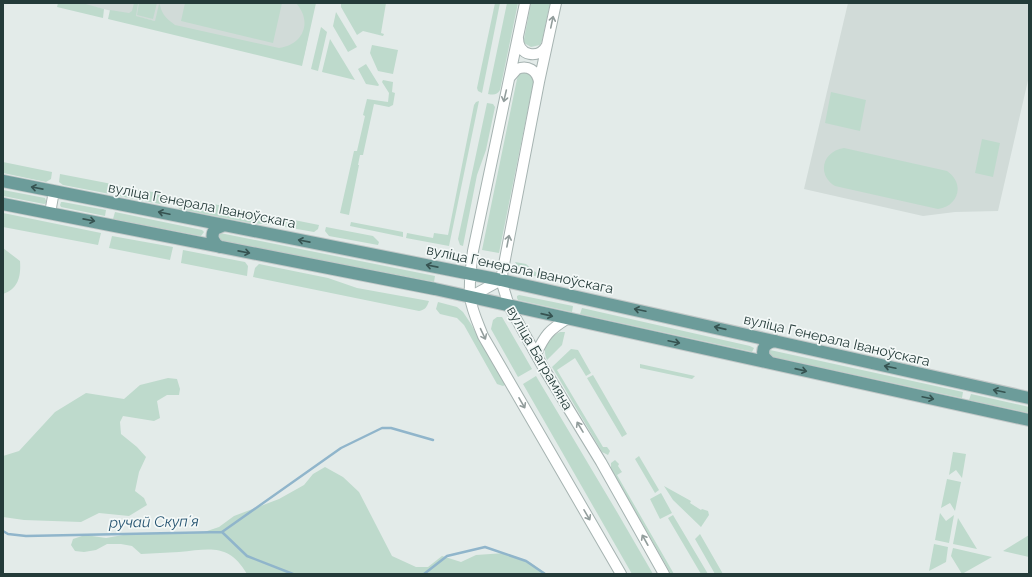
<svg xmlns="http://www.w3.org/2000/svg" width="1032" height="577" font-family="Raleway,sans-serif">
	<style>
		.built { fill: #d1dbd8 }
		.green { fill: #bedacc }
		.lines { fill: none; stroke-linecap: round; stroke-linejoin: round }
		.stream { stroke: #90b5cb; stroke-width: 2.5 }
		.minor-casing { stroke: #a6b3b1; stroke-width: 12 }
		.major-casing { stroke: #c2c8c8; stroke-width: 14 }
		.minor { stroke: #fff; stroke-width: 10 }
		.major { stroke: #6c9c9a; stroke-width: 12 }
		.oneway { stroke: #929d9c }
		.oneway2 { stroke: #365351 }
		.labels { text-anchor: middle; stroke-width: 3.5; stroke-linejoin: round; paint-order: stroke }
		.street-label { font-size: 14px; fill: #243b39; stroke: #f3f8f7 }
		.water-label { font-size: 15px; font-style: italic; fill: #245370; stroke: #f3f8f7 }
	</style>
	<rect width="100%" height="100%" fill="#e3ebe9"/>
	<path class="built" d="M78,3H315L304,56Z
		M848,3H1029V76L998,211L955,212L923,216L804,189Z"/>
	<path class="green" d="M58,3H82L104,9L103,18L57,7Z
		M134,3H138L136,16L155,21L159,4L160,5C162,15 167,19 175,25L279,48C303,45 313,22 296,3H316L302,66L108,19L110,10L129,13L132,11Z
		M139,3H157L153,19L137,15Z
		M185,3H282L273,43L181,21Z
		M341,3H386L381,33L384,34L383,36L363,31L357,35L341,7Z
		M495,3H500L482,93L478,91L477,88Z
		M507,3H518L500,90C497,95 494,95 488,94Z
		M531,3H550L542,41L540,45L531,47L524,43V39Z
		M336,12L357,47L348,52L333,26Z
		M321,27L327,32L318,71L311,69Z
		M330,39L355,80L322,72Z
		M372,45L398,50L393,74L378,71L370,53Z
		M366,64L379,85L378,86L366,84L358,69Z
		M523,73H530L534,79L533,84L499,253L482,250L517,79L519,74Z
		M383,80L393,82L392,92L395,93L393,105L389,107L374,104L363,155H360L358,165H359L349,215L340,213L354,151H357L365,116L363,115L367,99L388,102L389,93L382,82Z
		M831,92L866,100L860,131L825,123Z
		M479,101L449,246L406,238L407,233L433,238L434,233L448,235L474,105L476,102Z
		M487,103L493,104L495,107L486,150L477,175L463,246L460,245L458,239Z
		M982,139L1000,143L993,177L975,173Z
		M844,148L947,171C965,183 959,206 938,209L835,186C816,174 823,151 844,148Z
		M3,162L52,172L51,179L46,182L3,173Z
		M60,174L112,184L110,194L63,185L59,182Z
		M120,186L169,195L168,203L165,205L119,196Z
		M3,190L45,198L47,203L44,204L3,196Z
		M178,197L319,225L318,229L314,232L274,225L251,223L179,209L177,205Z
		M61,202H63L106,210L105,216L61,207L60,205Z
		M115,212L202,230L204,232L201,236L113,219Z
		M3,213L101,233L98,245L3,227Z
		M351,222L403,232V237L350,226Z
		M326,227L373,236L379,242L378,245L329,236L325,231Z
		M220,233L435,276L434,282L219,240L218,234Z
		M112,236L173,247L170,260L109,248Z
		M3,248L20,261C21,275 19,289 3,294Z
		M183,250L245,262L248,266L247,276L181,263Z
		M515,262L526,264L539,275L538,277L521,272Z
		M259,264L328,278L357,288L429,301C427,307 425,310 419,311L253,277L255,268Z
		M519,295L573,306L572,312L518,300L517,298V296Z
		M438,302L457,307L463,312L471,324L505,385L503,386L497,384L464,325L457,318L440,314L436,309Z
		M582,308L750,346L754,348L752,352L749,351L580,314Z
		M497,317H502L532,369L518,377L491,329L493,320Z
		M560,332H565L562,345L547,360C541,347 549,337 560,332Z
		M571,349L578,350L591,373L586,376L575,358L557,370L603,447H607L610,451L608,455L602,452L552,367Z
		M770,350L963,392L962,398L769,356L767,351Z
		M640,364L695,376L692,379L640,368Z
		M593,375L627,434L622,437L587,378Z
		M536,376L617,512L653,574H632L523,384Z
		M168,378L177,379L180,389L179,395H167L157,401L160,418L154,421L123,416L120,422L121,434L137,447L146,457L139,472L135,491L144,498L147,505L129,516L99,513L81,522L24,520L3,517V456L19,451L55,412L86,393L124,399L140,385Z
		M971,394L1029,407V413L969,400Z
		M953,452L966,454L962,478L956,470L949,475Z
		M639,456L659,490L655,493L635,459Z
		M615,460L619,464L618,466L622,472L617,475L674,574H671L611,469V463Z
		M325,467L343,477L359,492L392,556L416,567H428L442,556L461,562L476,555L505,553L528,561L547,574H247C229,543 210,549 179,552C166,553 154,553 141,554L132,546L121,544H107L96,550L84,552L75,551L71,545L73,539L85,535L106,538L123,535L143,533L184,534L204,532L219,527L234,516L279,499L304,485L313,474Z
		M947,479L961,482L955,511L950,503L941,508Z
		M664,486L691,501L690,503L701,510L702,509L708,511L709,515L701,527L673,500Z
		M661,493L672,513L660,519L650,499Z
		M940,513L946,521L954,515L949,543L935,540Z
		M673,515L708,574H701L668,518Z
		M958,518L977,549L953,544Z
		M700,534L723,574H715L695,539Z
		M1029,535V557L1003,551Z
		M934,544L948,547L946,562L929,571Z
		M953,548L992,557L962,574L951,556Z"/>
	<g class="lines">
		<path class="stream" d="M3,531L8,534L26,536L222,532L247,556L293,574
			M222,532L341,448L382,428H391L433,440
			M424,574L447,556L485,547L526,561L545,574"/>
		<defs>
			<path id="minor" d="M525,3L473,251C471,266 469,282 470,297C472,311 478,323 483,336L621,574
				M556,3L539,82L501,280L509,306L543,367L601,462L664,574
				M518,38C518,56 539,60 547,45
				M510,77L517,69C528,65 537,70 539,82
				M50,213L54,191
				M470,297L501,280
				M536,354C545,335 549,330 567,319"/>
			<path id="major" d="M3,181L501,280L1029,398
				M3,204L435,289L1029,420
				M220,247C213,243 210,236 215,229L224,225
				M770,363L764,357C761,348 766,342 775,341"/>
		</defs>
		<use href="#minor" class="minor-casing"/>
		<use href="#major" class="major-casing"/>
		<use href="#minor" class="minor"/>
		<use href="#major" class="major"/>
	</g>
	<defs><path id="oneway-shaft" d="M-6 0H5M1.5-3L5.5 0L1.5 3" fill="none" stroke-width="1.6" stroke-linecap="round" stroke-linejoin="round"/></defs>
	<g class="oneway">
		<use href="#oneway-shaft" transform="translate(552 22) rotate(-78)"/>
		<use href="#oneway-shaft" transform="translate(505 96) rotate(103)"/>
		<use href="#oneway-shaft" transform="translate(508 241) rotate(-79)"/>
		<use href="#oneway-shaft" transform="translate(483 334) rotate(65)"/>
		<use href="#oneway-shaft" transform="translate(522 403) rotate(60)"/>
		<use href="#oneway-shaft" transform="translate(580 427) rotate(-121)"/>
		<use href="#oneway-shaft" transform="translate(587 515) rotate(60)"/>
		<use href="#oneway-shaft" transform="translate(645 540) rotate(-119)"/>
	</g>
	<g class="oneway2">
		<use href="#oneway-shaft" transform="translate(37 188) rotate(-169)"/>
		<use href="#oneway-shaft" transform="translate(164 213) rotate(-168)"/>
		<use href="#oneway-shaft" transform="translate(89 220) rotate(11)"/>
		<use href="#oneway-shaft" transform="translate(304 241) rotate(-169)"/>
		<use href="#oneway-shaft" transform="translate(244 252) rotate(11)"/>
		<use href="#oneway-shaft" transform="translate(432 266) rotate(-169)"/>
		<use href="#oneway-shaft" transform="translate(640 310) rotate(-168)"/>
		<use href="#oneway-shaft" transform="translate(547 315) rotate(13)"/>
		<use href="#oneway-shaft" transform="translate(720 328) rotate(-167)"/>
		<use href="#oneway-shaft" transform="translate(674 342) rotate(12)"/>
		<use href="#oneway-shaft" transform="translate(890 367) rotate(-168)"/>
		<use href="#oneway-shaft" transform="translate(801 370) rotate(13)"/>
		<use href="#oneway-shaft" transform="translate(999 391) rotate(-168)"/>
		<use href="#oneway-shaft" transform="translate(928 398) rotate(12)"/>
	</g>
	<g class="labels">
		<g class="street-label">
			<text transform="translate(202 205) rotate(11)" y="5">вуліца Генерала Іваноўскага</text>
			<text transform="translate(520 269) rotate(12)" y="5">вуліца Генерала Іваноўскага</text>
			<text transform="translate(837 340) rotate(13)" y="5">вуліца Генерала Іваноўскага</text>
			<text transform="translate(540 358) rotate(60)" y="5">вуліца Баграмяна</text>
		</g>
		<g class="water-label">
			<text transform="translate(154 522) rotate(-1)" y="5">ручай Скупʼя</text>
		</g>
	</g>
	<rect width="1032" height="577" fill="none" stroke="#243b39" stroke-width="8"/>
</svg>
